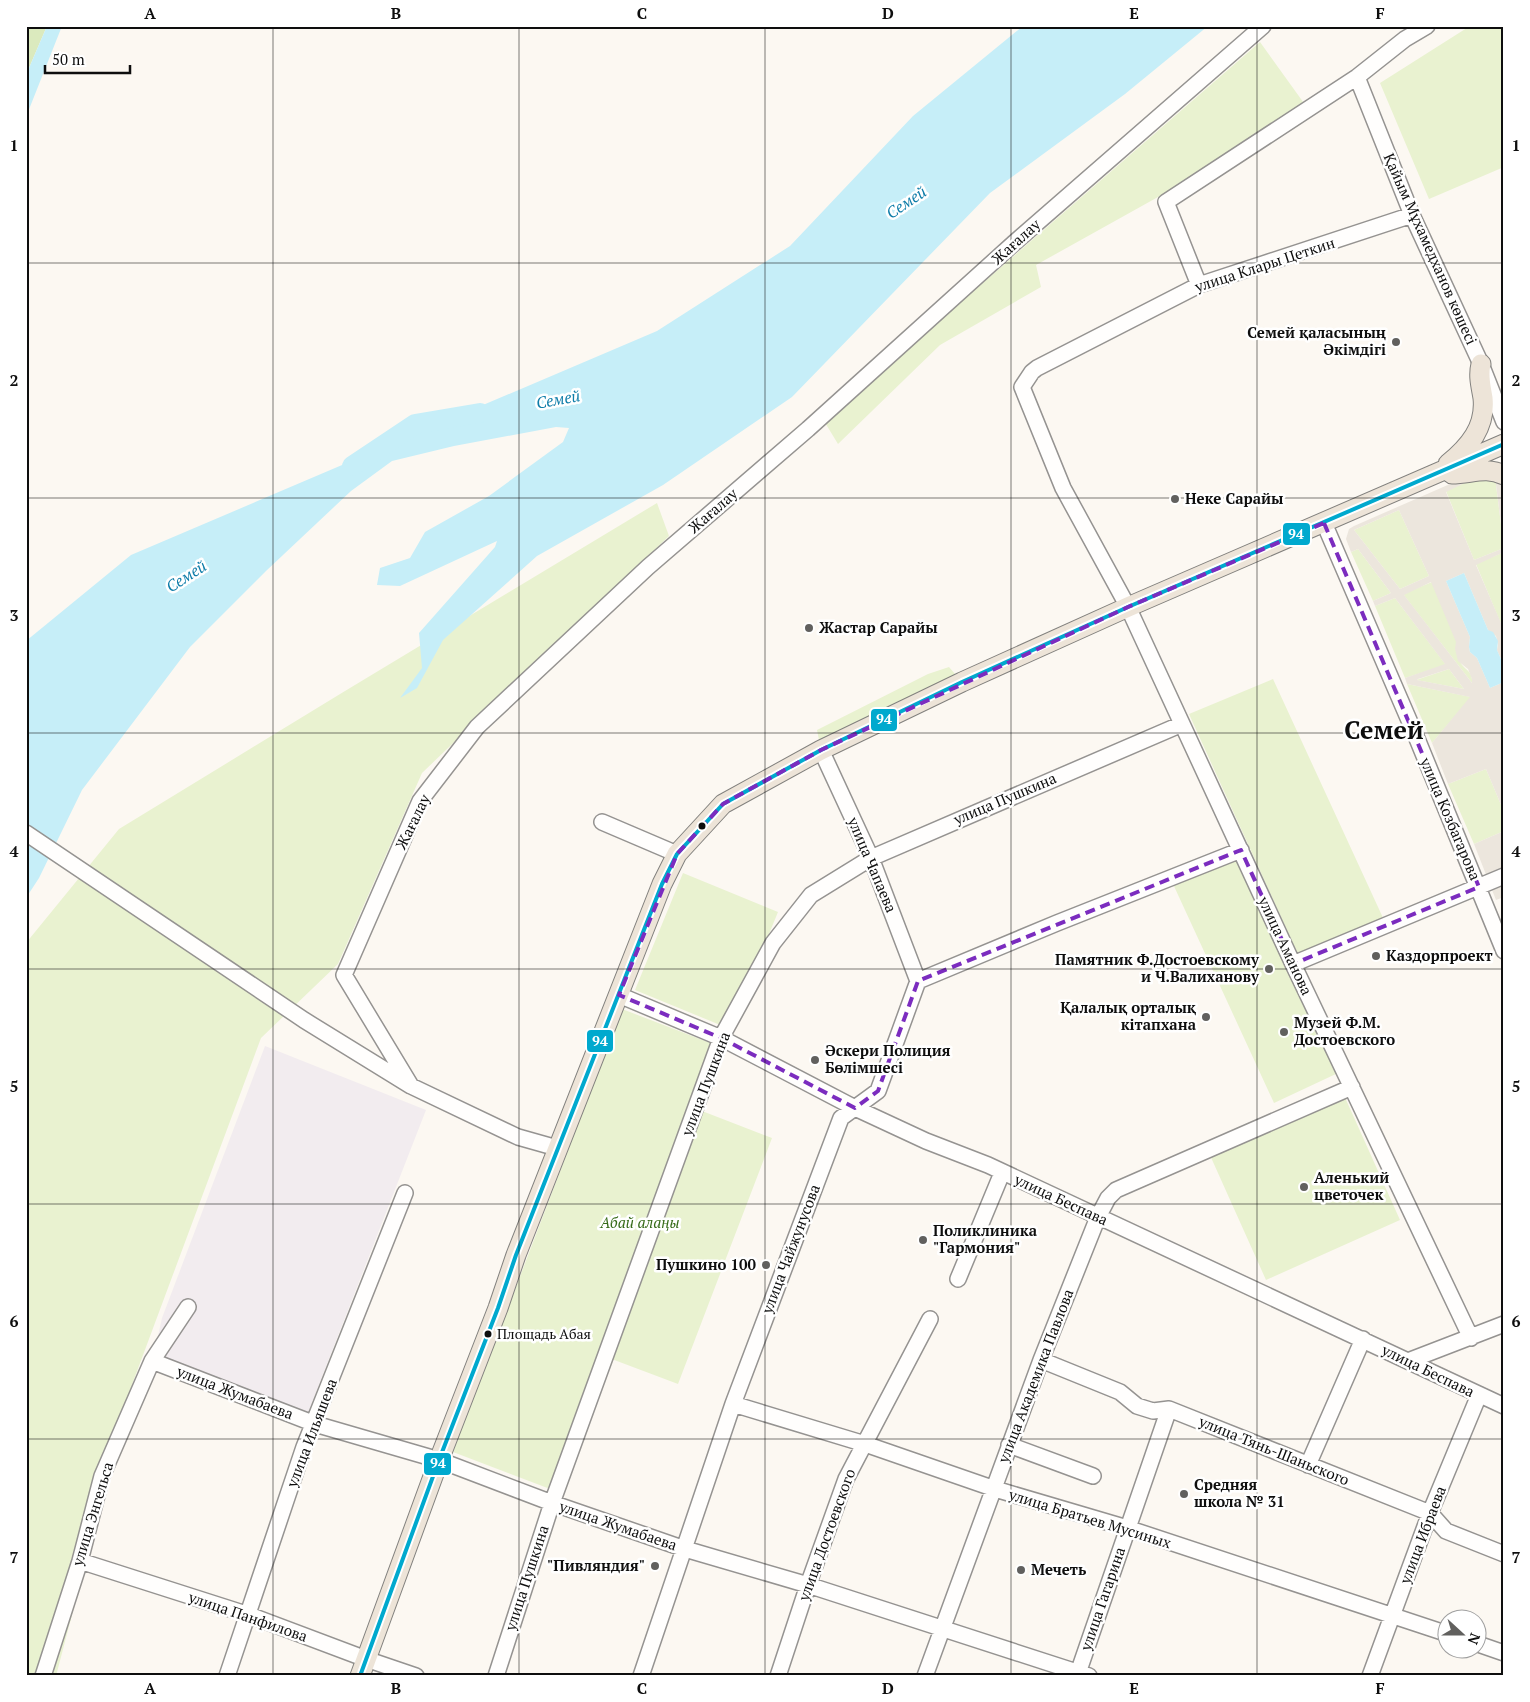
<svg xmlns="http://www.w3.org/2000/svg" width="1530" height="1702" font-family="'PT Serif',serif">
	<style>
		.industrial { fill: #f2ecef }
		.green { fill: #e9f2d0 }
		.forest { fill: #dbeabe }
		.plaza { fill: #ece6dd; fill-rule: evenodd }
		.water { fill: #c6eef8 }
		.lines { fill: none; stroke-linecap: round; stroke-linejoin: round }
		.river { stroke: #c6eef8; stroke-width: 20 }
		.minor-casing { stroke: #959391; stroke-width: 18 }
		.major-casing { stroke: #82817e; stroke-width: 21 }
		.minor { stroke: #fffefd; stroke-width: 15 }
		.major { stroke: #ede4d8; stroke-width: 19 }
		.bus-1-casing { stroke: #fff; stroke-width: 8 }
		.bus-1 { stroke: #00a9ce; stroke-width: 4 }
		.marked { fill: none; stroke: #7b2cbf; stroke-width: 4; stroke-dasharray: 10 6; stroke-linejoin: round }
		.grid { fill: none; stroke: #0e0e0e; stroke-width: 1; stroke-opacity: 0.55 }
		.poi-dot { fill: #61605e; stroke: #fff; stroke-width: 2 }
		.bus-dot { fill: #0e0e0e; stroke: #fff; stroke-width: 2 }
		.labels { text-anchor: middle; stroke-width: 5; stroke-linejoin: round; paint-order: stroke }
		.bus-label { font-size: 14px; fill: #0e0e0e; stroke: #fff; text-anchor: start }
		.street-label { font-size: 15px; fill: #0e0e0e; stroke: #fff }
		.poi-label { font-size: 15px; font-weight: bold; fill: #0e0e0e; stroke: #fff; text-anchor: start }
		.park-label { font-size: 15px; font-style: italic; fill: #366b19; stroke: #fff }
		.water-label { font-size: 16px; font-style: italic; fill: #0e7da9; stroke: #fff }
		.town-label { font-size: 25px; font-weight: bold; fill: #0e0e0e; stroke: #fff }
		.line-badge { stroke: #fff; stroke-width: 2 }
		.badge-label { font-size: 14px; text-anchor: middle; font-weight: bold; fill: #fff }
		.neatline { fill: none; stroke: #0e0e0e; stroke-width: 2 }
		.grid-label { font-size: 16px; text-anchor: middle; font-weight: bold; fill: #0e0e0e }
	</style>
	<rect width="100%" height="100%" fill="#fcf8f2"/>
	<path class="industrial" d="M265,1046L426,1110L306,1418L153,1358L162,1318Z"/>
	<path class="green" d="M1470,26H1504V167L1429,199L1380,83Z
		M1260,42L1306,106L1167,192L1036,265L1041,287L940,345L838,444L824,421Z
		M1495,477L1504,548L1474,560L1446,491L1475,478Z
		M657,503L669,536L422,773L338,964L261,1038L133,1382L56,1676H26V943L119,829L345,691Z
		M1399,510L1429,576L1400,589L1354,530Z
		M1358,549L1391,593L1373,601L1351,552Z
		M1504,552V625L1501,624L1476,564Z
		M1432,582L1457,642C1455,649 1457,660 1463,666C1468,671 1473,674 1472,683L1403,594Z
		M1395,598L1446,665L1405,678L1375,606Z
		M949,667L962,682L821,750L817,730L928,674Z
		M1449,669L1464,689L1416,680Z
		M1273,679L1384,920L1300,959L1189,714Z
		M1407,684L1471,697L1432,743Z
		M1486,769L1504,812V831L1474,844L1448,784Z
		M1236,854L1338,1073L1274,1103L1173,884Z
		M683,873L778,912L730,1029L635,990Z
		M622,1009L726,1049L702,1111L772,1138L678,1384L609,1358L558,1492L453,1452Z
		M1343,1093L1400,1220L1266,1280L1209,1153Z"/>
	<path class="forest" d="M26,26H47L26,75Z"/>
	<path class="plaza" d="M1485,472L1504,478V547L1495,477L1484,476L1475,478L1446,492L1474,560L1504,548V552L1476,565L1501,623L1504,625V666L1497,650L1498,645L1496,636L1488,630L1464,573L1446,581L1470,637L1469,647L1470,652L1477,658L1490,688L1504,682V812L1486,769L1448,784L1432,743L1470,697L1407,684L1405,678L1445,664L1395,598L1375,606L1373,601L1391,593L1358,549L1351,552L1346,539L1349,529L1354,526L1466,477L1477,473ZM1399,510L1429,576L1400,589L1354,530ZM1431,582L1456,642L1455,649L1458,661L1468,669L1472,679V683L1404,595ZM1449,669L1464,689L1417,680L1418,679Z
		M1504,831V897L1496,900L1474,844Z"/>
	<path class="water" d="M47,26H62L26,117V75Z
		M1023,26H1208L1125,94L990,193L792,397L663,485L537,556L443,640L417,688L400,698L422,668L419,633L495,547L497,541L400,586L377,585L380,568L410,558L425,532L489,496L541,458L563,442L569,428L556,427L454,446L392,461L351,491L266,571L190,647L82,790L39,878L26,898V641L131,555L657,331L790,246L913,116Z
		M1464,573L1488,630L1493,632L1498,641L1497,650L1504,666V682L1490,688L1477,658L1470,652L1469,647L1470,637L1446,581Z"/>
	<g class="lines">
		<path class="river" d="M352,466L415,424L480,413"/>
		<defs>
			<path id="minor" d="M1357,77L1412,215L1481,364L1504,422
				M1412,215L1199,285L1037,368L1032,372L1022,387L1063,488L1128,607L1293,964L1471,1338
				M1199,285L1166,202L1357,77L1405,39L1427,26
				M1324,523L1418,741L1504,951
				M821,750L871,858L918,981
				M602,822L677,854
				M26,833L304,1020L411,1086L518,1137L557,1148
				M1293,964L1504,876
				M619,995L721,1038L855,1108L926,1141L988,1165L1504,1406
				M411,1086L344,975L420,801L477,727L648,567L808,429L1014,243L1263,26
				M958,1279L1002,1173
				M1041,1360L1120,1392L1137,1406L1153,1411L1169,1409L1430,1513L1446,1531L1504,1554
				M152,1361L315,1424L439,1460L552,1503L685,1549L808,1585L1089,1676
				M1408,1361L1504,1324
				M733,1404L865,1444L995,1489L1127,1528L1448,1634
				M1009,1445L1093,1476
				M1308,1465L1363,1339
				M80,1561L249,1615L366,1659L416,1676
				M1478,1644L1504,1653
				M43,1676L80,1561L102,1476L152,1361L188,1307
				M227,1676L304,1447L405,1193
				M496,1676L552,1503L721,1038L773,943L811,895L871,858L1182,724
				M641,1676L733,1404L841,1118L878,1091L918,981L1057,923L1241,850
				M778,1676L808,1585L846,1479L930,1319
				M925,1676L1041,1360L1098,1217L1108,1198L1116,1190L1352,1087
				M1077,1676L1169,1409
				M1370,1676L1430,1513L1479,1395"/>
			<path id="major" d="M1448,464C1469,447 1486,427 1483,398C1481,386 1478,376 1481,364
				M1452,474C1471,474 1486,466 1504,475
				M360,1676L439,1460L498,1308L516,1255L662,884L677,854L723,804L821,750L962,682L1128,607L1504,444"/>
		</defs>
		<use href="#minor" class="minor-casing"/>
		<use href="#major" class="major-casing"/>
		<use href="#minor" class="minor"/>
		<use href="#major" class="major"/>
		<defs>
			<path id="bus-1" d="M360,1676L439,1460L498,1308L516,1255L662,884L677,854L723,804L821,750L962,682L1128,607L1504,444"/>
		</defs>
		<use href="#bus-1" class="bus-1-casing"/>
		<use href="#bus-1" class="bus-1"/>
	</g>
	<path class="marked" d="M1324,523L1479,887L1293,964L1241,850L918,981L878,1091L855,1108L721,1038L619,995L677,854L723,804L821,750L1128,607Z"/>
	<path class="grid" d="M273,26V1676M519,26V1676M765,26V1676M1011,26V1676M1257,26V1676M26,263H1504M26,498H1504M26,733H1504M26,969H1504M26,1204H1504M26,1439H1504"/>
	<g class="poi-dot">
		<circle cx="1396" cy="342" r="5"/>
		<circle cx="1175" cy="499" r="5"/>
		<circle cx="809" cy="628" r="5"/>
		<circle cx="1376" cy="956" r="5"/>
		<circle cx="1269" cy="969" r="5"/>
		<circle cx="1206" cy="1017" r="5"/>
		<circle cx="1284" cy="1032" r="5"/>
		<circle cx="815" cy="1060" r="5"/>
		<circle cx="1304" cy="1187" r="5"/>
		<circle cx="923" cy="1240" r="5"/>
		<circle cx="766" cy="1265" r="5"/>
		<circle cx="1184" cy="1494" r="5"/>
		<circle cx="655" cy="1566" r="5"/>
		<circle cx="1021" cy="1570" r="5"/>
	</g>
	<g class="bus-dot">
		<circle cx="702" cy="826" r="4.5"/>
		<circle cx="488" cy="1334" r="4.5"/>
	</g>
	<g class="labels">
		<g class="bus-label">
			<text x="497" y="1339">Площадь Абая</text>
		</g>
		<g class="street-label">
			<text transform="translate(1016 242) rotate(-42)" y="5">Жағалау</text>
			<text transform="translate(1430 249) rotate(66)" y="5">Қайым Мұхамедханов көшесі</text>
			<text transform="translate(1265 265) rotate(-18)" y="5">улица Клары Цеткин</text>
			<text transform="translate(713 511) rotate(-41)" y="5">Жағалау</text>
			<text transform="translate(1005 799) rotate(-23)" y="5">улица Пушкина</text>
			<text transform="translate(1450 819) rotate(67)" y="5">улица Козбагарова</text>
			<text transform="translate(413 822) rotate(-64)" y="5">Жағалау</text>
			<text transform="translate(872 865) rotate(67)" y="5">улица Чапаева</text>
			<text transform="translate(1285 946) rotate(65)" y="5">улица Аманова</text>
			<text transform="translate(706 1084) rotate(-69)" y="5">улица Пушкина</text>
			<text transform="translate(1061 1200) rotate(25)" y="5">улица Беспава</text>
			<text transform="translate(791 1249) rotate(-69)" y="5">улица Чайжунусова</text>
			<text transform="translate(1428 1371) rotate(26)" y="5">улица Беспава</text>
			<text transform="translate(1036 1376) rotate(-69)" y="5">улица Академика Павлова</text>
			<text transform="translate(235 1393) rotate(21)" y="5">улица Жумабаева</text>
			<text transform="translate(312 1433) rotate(-69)" y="5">улица Ильяшева</text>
			<text transform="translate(1274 1451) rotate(22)" y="5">улица Тянь-Шаньского</text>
			<text transform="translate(93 1514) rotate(-73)" y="5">улица Энгельса</text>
			<text transform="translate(1090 1519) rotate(17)" y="5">улица Братьев Мусиных</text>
			<text transform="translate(618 1526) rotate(19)" y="5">улица Жумабаева</text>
			<text transform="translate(827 1535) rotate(-70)" y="5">улица Достоевского</text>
			<text transform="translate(1423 1535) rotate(-69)" y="5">улица Ибраева</text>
			<text transform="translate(527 1578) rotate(-72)" y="5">улица Пушкина</text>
			<text transform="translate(1103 1599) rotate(-71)" y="5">улица Гагарина</text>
			<text transform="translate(248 1617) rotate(19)" y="5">улица Панфилова</text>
		</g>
		<g class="poi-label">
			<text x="1386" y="338" text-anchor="end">Семей қаласының<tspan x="1386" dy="17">Әкімдігі</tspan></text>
			<text x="1185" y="504">Неке Сарайы</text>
			<text x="819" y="633">Жастар Сарайы</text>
			<text x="1386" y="961">Каздорпроект</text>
			<text x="1259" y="965" text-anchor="end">Памятник Ф.Достоевскому<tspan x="1259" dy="17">и Ч.Валиханову</tspan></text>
			<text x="1196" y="1013" text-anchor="end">Қалалық орталық<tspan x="1196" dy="17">кітапхана</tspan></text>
			<text x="1294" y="1028">Музей Ф.М.<tspan x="1294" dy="17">Достоевского</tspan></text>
			<text x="825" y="1056">Әскери Полиция<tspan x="825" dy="17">Бөлімшесі</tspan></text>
			<text x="1314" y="1183">Аленький<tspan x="1314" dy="17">цветочек</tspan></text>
			<text x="933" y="1236">Поликлиника<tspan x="933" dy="17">"Гармония"</tspan></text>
			<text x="756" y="1270" text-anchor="end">Пушкино 100</text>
			<text x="1194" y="1490">Средняя<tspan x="1194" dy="17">школа № 31</tspan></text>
			<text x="645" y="1571" text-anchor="end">"Пивляндия"</text>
			<text x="1031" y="1575">Мечеть</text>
		</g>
		<g class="park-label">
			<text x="640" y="1228">Абай алаңы</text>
		</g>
		<g class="water-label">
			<text transform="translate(906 202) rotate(-34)" y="6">Семей</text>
			<text transform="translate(558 399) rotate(-10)" y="6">Семей</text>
			<text transform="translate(186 576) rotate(-33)" y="6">Семей</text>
		</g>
		<g class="town-label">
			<text x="1384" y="739">Семей</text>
		</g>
	</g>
	<g class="line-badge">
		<rect x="1282" y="522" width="29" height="24" rx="5" fill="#00a9ce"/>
		<rect x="870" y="708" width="28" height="24" rx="5" fill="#00a9ce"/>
		<rect x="586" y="1029" width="28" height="24" rx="5" fill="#00a9ce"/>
		<rect x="423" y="1452" width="29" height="24" rx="5" fill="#00a9ce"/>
	</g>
	<g class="badge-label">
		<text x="1296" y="539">94</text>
		<text x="884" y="724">94</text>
		<text x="600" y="1046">94</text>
		<text x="438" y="1468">94</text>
	</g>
	<rect width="1530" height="1702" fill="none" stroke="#ffffff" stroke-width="55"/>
	<g transform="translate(1462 1634) rotate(111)"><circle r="24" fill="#ffffff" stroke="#9f9f9f"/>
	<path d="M0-4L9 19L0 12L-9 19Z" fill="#61605e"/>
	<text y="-8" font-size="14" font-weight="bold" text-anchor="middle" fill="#0e0e0e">N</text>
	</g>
	<path d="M45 65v8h85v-8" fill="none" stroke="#0e0e0e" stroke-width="2.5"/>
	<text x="52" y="65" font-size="15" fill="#0e0e0e" stroke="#ffffff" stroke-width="4" paint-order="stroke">50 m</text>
	<rect x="28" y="28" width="1474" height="1646" class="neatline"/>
	<g class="grid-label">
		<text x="150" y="19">A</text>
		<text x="396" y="19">B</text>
		<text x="642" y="19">C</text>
		<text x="888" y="19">D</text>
		<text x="1134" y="19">E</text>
		<text x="1380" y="19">F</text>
		<text x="14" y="151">1</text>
		<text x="1516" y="151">1</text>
		<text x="14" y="386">2</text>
		<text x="1516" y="386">2</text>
		<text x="14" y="621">3</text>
		<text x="1516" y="621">3</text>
		<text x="14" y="857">4</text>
		<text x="1516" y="857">4</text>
		<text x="14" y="1092">5</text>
		<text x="1516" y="1092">5</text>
		<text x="14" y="1327">6</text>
		<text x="1516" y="1327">6</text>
		<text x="14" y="1563">7</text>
		<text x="1516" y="1563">7</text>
		<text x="150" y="1694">A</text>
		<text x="396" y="1694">B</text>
		<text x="642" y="1694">C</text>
		<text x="888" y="1694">D</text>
		<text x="1134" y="1694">E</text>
		<text x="1380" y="1694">F</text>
	</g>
</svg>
